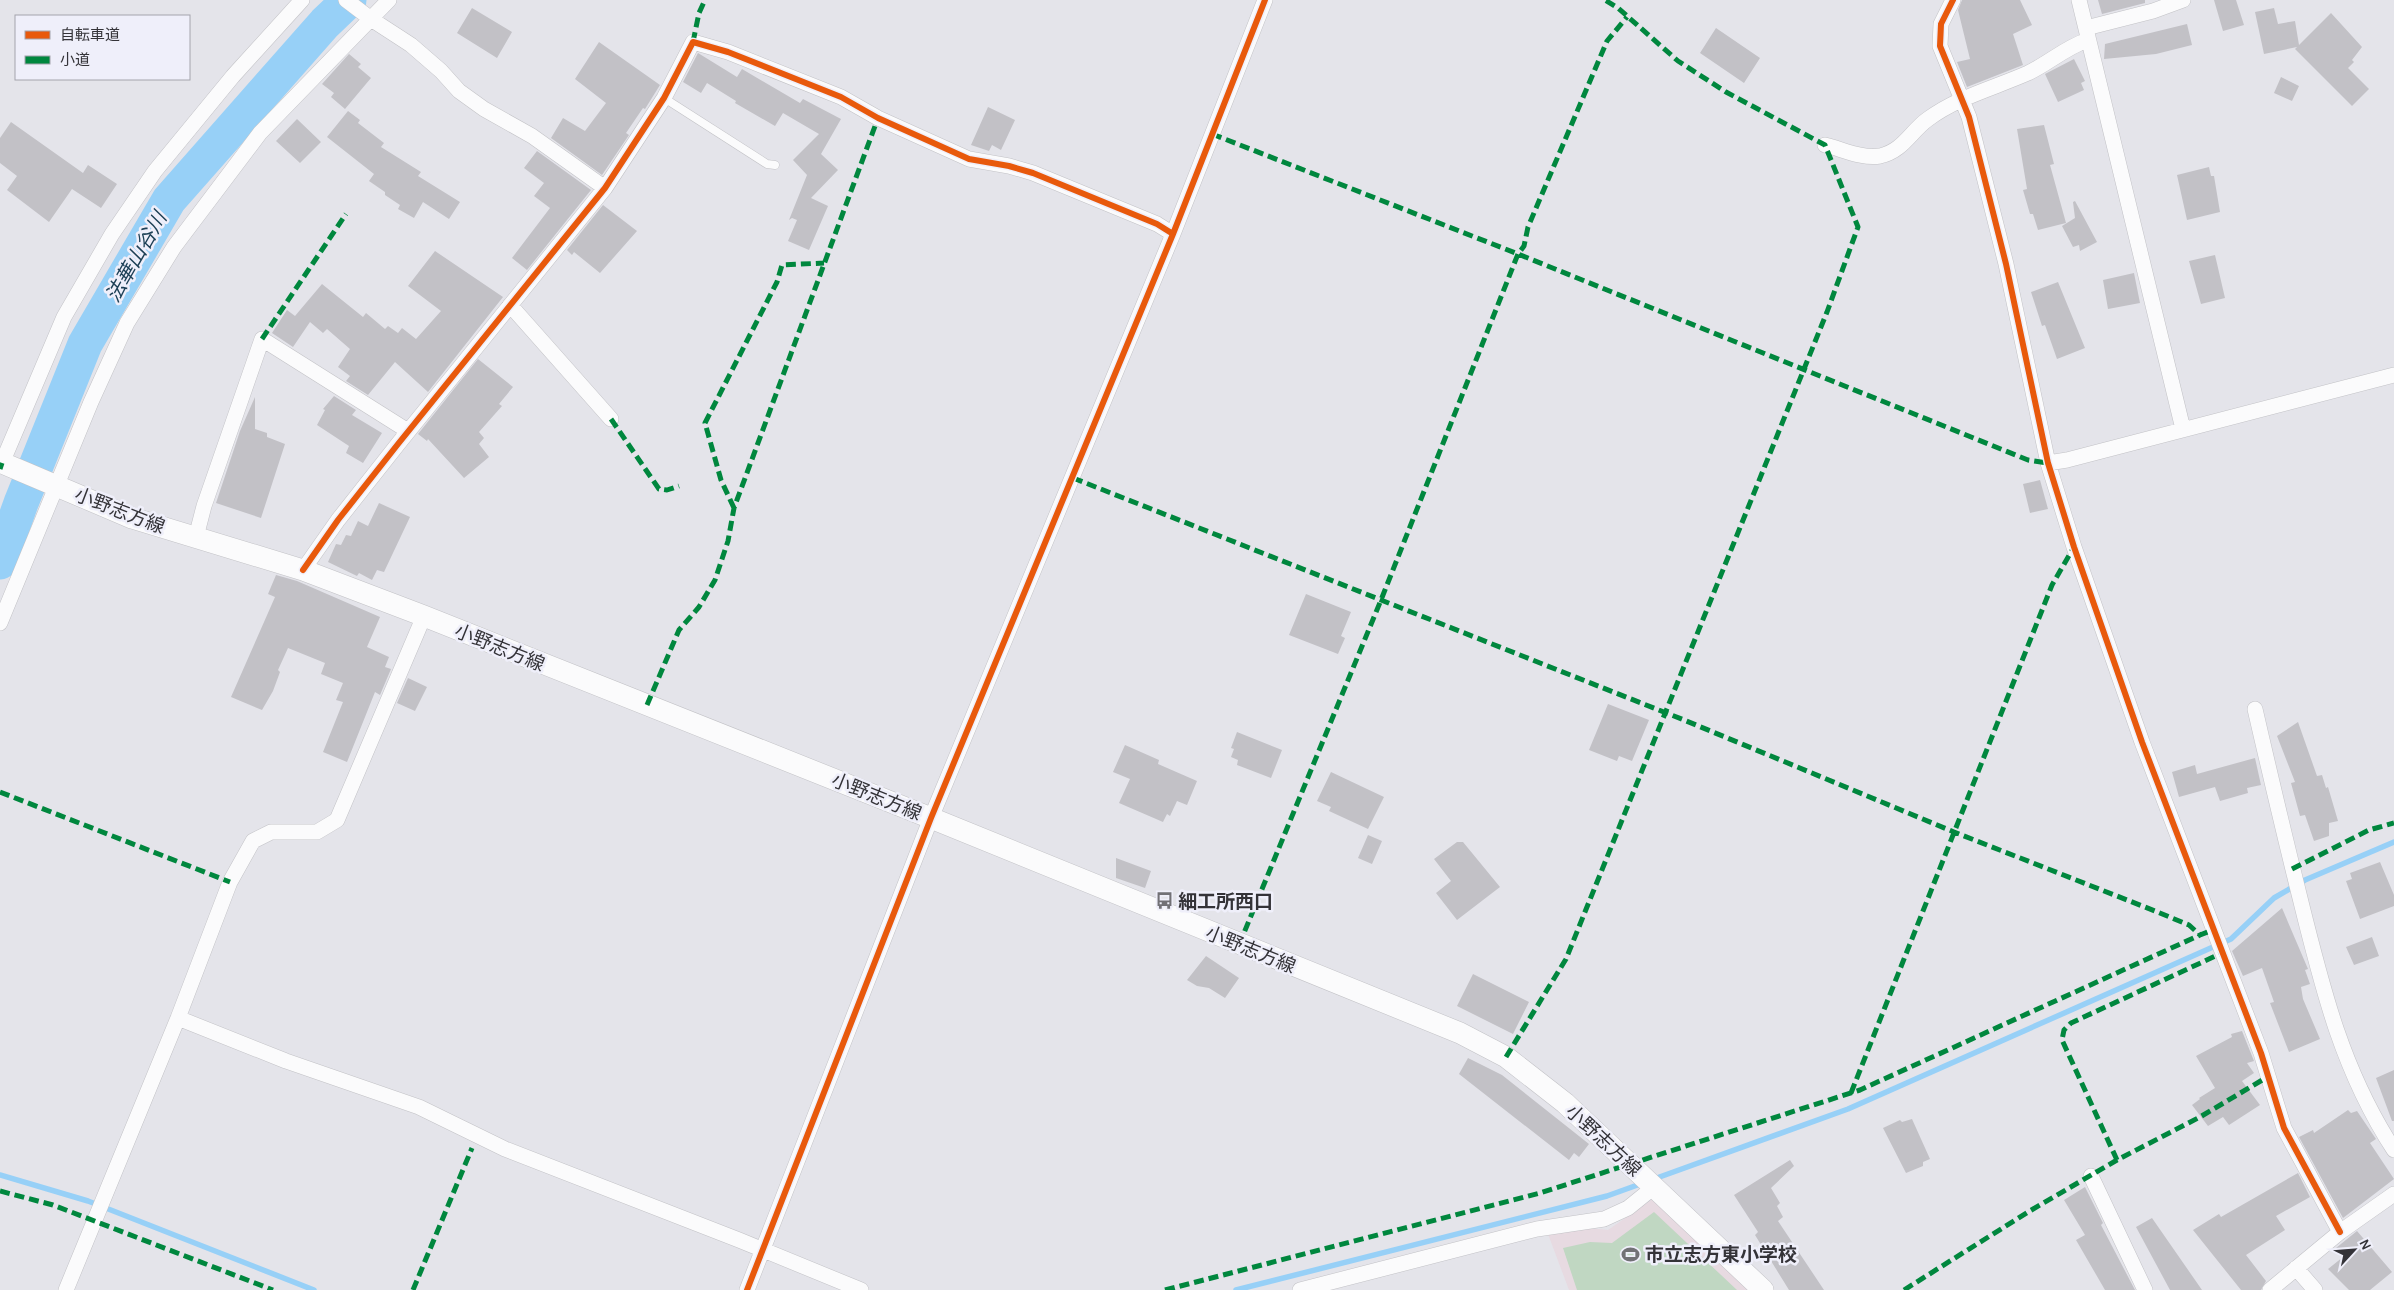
<svg xmlns="http://www.w3.org/2000/svg" width="2394" height="1290" font-family="Karla,'Noto Sans JP',sans-serif">
	<style>
		.education { fill: #e7dae1 }
		.green { fill: #c0d7c2 }
		.lines { fill: none; stroke-linecap: round; stroke-linejoin: round }
		.stream { stroke: #97d0f7; stroke-width: 5.5 }
		.river { stroke: #97d0f7; stroke-width: 35 }
		.building { fill: #c2c1c6 }
		.lane-casing { stroke: #c2c2c6; stroke-width: 9 }
		.street-casing { stroke: #c2c2c6; stroke-width: 16 }
		.secondary-casing { stroke: #c2c2c6; stroke-width: 22 }
		.lane { stroke: #fbfbfc; stroke-width: 8 }
		.street { stroke: #fbfbfc; stroke-width: 15 }
		.secondary { stroke: #fbfbfc; stroke-width: 21 }
		.quiet { stroke: #00873e; stroke-width: 5; stroke-dasharray: 10 5; stroke-linecap: butt }
		.cycleway-casing { stroke: #efeffa; stroke-width: 9 }
		.cycleway { stroke: #e8590c; stroke-width: 6 }
		.labels { text-anchor: middle; stroke-width: 5; stroke-linejoin: round; paint-order: stroke }
		.street-label { font-size: 19px; fill: #343338; stroke: #efeffa }
		.poi-label { font-size: 19px; font-weight: bold; fill: #343338; stroke: #efeffa; text-anchor: start }
		.water-label { font-size: 20px; font-style: italic; fill: #1d4056; stroke: #efeffa }
	</style>
	<rect width="100%" height="100%" fill="#e4e4ea"/>
	<path class="education" d="M1654,1198L1749,1290H1569L1548,1234L1590,1228L1608,1230Z"/>
	<path class="green" d="M1654,1212L1737,1290H1577L1563,1248L1590,1242L1612,1243Z"/>
	<g class="lines">
		<path class="stream" d="M0,1175L88,1201L314,1290
			M1654,1179L1848,1109L2231,939L2274,898L2305,880L2394,842
			M1236,1290L1607,1196L1643,1183"/>
		<path class="river" d="M0,562L21,503L85,344L169,200L325,23L349,0"/>
	</g>
	<path class="building" d="M1962,0H2020L2032,25L2013,34L2023,65L1967,87L1957,62L1970,59L1958,10Z
		M2098,0H2145V3L2102,14Z
		M2214,0H2236L2244,25L2223,31Z
		M472,8L512,32L497,58L457,33Z
		M2274,8L2278,24L2295,21L2299,45L2331,13L2362,47L2352,60L2354,62L2348,68L2369,89L2352,106L2295,49L2297,47L2264,54L2255,12Z
		M2187,24L2192,45L2156,54L2104,59L2105,44Z
		M1716,28L1760,58L1744,83L1700,53Z
		M599,42L660,85L645,109L643,108L626,133L629,135L602,175L551,138L563,118L585,131L606,103L575,79Z
		M698,53L737,77L742,69L800,103L803,99L841,119L821,154L838,170L811,198L828,206L809,250L788,241L797,220L792,218L789,220L807,175L793,160L819,134L783,113L775,126L735,103L736,101L707,83L701,93L683,82Z
		M349,54L361,64L358,67L371,78L345,109L331,97L334,93L322,84Z
		M2074,59L2085,81L2081,83L2084,90L2058,102L2045,74Z
		M2281,77L2299,86L2292,101L2274,93Z
		M988,107L1015,120L1001,150L992,145L989,151L971,145Z
		M348,111L360,120L358,123L384,143L381,147L421,172L418,176L460,202L449,219L423,202L414,218L398,209L400,205L385,195V192L369,181L374,174L327,137Z
		M297,119L321,142L300,163L276,141Z
		M11,122L83,173L88,165L117,184L101,208L72,189L49,222L7,190L17,176L0,163V138Z
		M2044,125L2054,164L2050,165L2066,223L2038,230L2033,214H2030L2023,190L2027,189L2017,129Z
		M537,151L591,190L527,270L512,258L550,208L534,196L544,183L524,168Z
		M2209,167L2211,176H2214L2220,212L2187,220L2177,175Z
		M2075,201L2097,242L2080,251L2079,245L2073,247L2062,226L2075,218L2073,202Z
		M603,205L637,231L600,273L574,252L572,255L567,250Z
		M435,251L503,297L428,392L395,362L368,395L346,381L350,376L338,367L350,349L327,329L323,333L310,322L293,347L272,333L287,310L295,316L322,284L363,317L366,313L385,329L388,326L398,333L402,328L416,339L441,311L408,286Z
		M2215,255L2225,298L2201,304L2189,261Z
		M2134,273L2140,303L2108,309L2103,280Z
		M2058,282L2085,348L2057,359L2045,325L2042,326L2031,292Z
		M478,359L513,387L499,404L502,406L479,432L484,438L479,444L489,457L464,478L428,439L427,441L418,434Z
		M334,396L356,410L352,415L382,433L363,463L346,453L349,446L317,425L325,410L323,409Z
		M255,397V429L267,433V437L285,444L261,518L216,503L240,431Z
		M2040,480L2048,509L2030,513L2023,484Z
		M379,503L410,517L384,572L377,570L372,580L359,573L357,576L328,562L336,544L341,545L346,535L351,536L358,521L368,526Z
		M276,575L297,581L380,617L367,647L389,657L385,667L391,669L380,695L375,692L347,762L323,752L343,702L336,700L343,683L321,674L325,663L288,648L278,670L280,672L273,691L262,710L231,697L275,597L268,594Z
		M1306,594L1351,612L1341,636L1345,638L1338,654L1289,635Z
		M408,678L427,687L415,711L397,703Z
		M1608,704L1649,720L1632,761L1619,756L1617,761L1589,750Z
		M2298,722L2317,776L2322,775L2326,788L2328,787L2338,821L2329,823V836L2314,841L2305,815L2300,816L2291,783L2295,782L2277,736Z
		M1237,732L1282,750L1271,778L1237,765L1238,760L1231,757L1234,749L1231,748Z
		M1125,745L1159,760L1158,764L1197,781L1187,805L1177,801L1170,816L1167,814L1163,822L1119,803L1130,779L1113,772Z
		M2255,758L2261,785L2247,788L2248,793L2220,801L2215,787L2179,797L2172,772L2195,765L2197,774Z
		M1331,772L1384,797L1368,829L1329,811L1331,807L1317,801Z
		M1368,835L1382,841L1372,864L1358,858Z
		M1457,842H1463L1500,887L1457,920L1436,893L1451,881L1434,859Z
		M1116,858L1151,871L1145,888L1116,878Z
		M2380,862L2394,895V906L2360,919L2346,881L2352,879L2350,873Z
		M2282,908L2308,969L2305,970L2310,984L2301,987L2303,999L2320,1039L2289,1052L2270,1003L2274,1002L2262,968L2243,976L2232,951Z
		M2372,937L2379,956L2354,965L2346,947Z
		M1206,956L1239,978L1225,998L1209,988L1197,986L1187,980Z
		M1473,974L1529,1002L1513,1034L1457,1006Z
		M2242,1031L2254,1061L2247,1063L2254,1073L2242,1081L2260,1105L2229,1125L2223,1117L2208,1126L2192,1105L2200,1099L2199,1098L2215,1088L2196,1056L2232,1037L2231,1034Z
		M1468,1058L1502,1075L1589,1144L1579,1157L1574,1153L1569,1160L1459,1074Z
		M2394,1070V1121H2392L2376,1078Z
		M2348,1110L2351,1113L2357,1111L2376,1139L2370,1143L2394,1179L2343,1218L2299,1137L2313,1130L2314,1133Z
		M1912,1119L1930,1159L1923,1162V1166L1906,1173L1883,1128L1900,1120L1902,1122Z
		M1790,1160L1794,1166L1771,1188L1780,1203L1777,1206L1783,1217L1778,1221L1824,1290H1789L1755,1235L1758,1232L1734,1195Z
		M2298,1173L2310,1197L2276,1216L2285,1230L2246,1255L2266,1281L2261,1290H2241L2193,1230L2219,1214L2221,1217Z
		M2085,1187L2103,1223L2101,1225L2135,1290H2105L2076,1240L2085,1235L2064,1200Z
		M2152,1218L2202,1290H2170L2136,1227Z
		M2357,1231L2392,1272L2370,1290H2349L2328,1269L2343,1257L2336,1248Z"/>
	<g class="lines">
		<defs>
			<path id="lane" d="M664,98L767,164L775,165"/>
			<path id="street" d="M346,0L371,19L411,45L441,71L459,91L484,109L532,136L605,188
				M1953,0L1941,24L1940,46L1969,117L2006,264L2048,463L2074,547L2142,742L2261,1053L2284,1128L2340,1232
				M2079,0L2183,429
				M2086,28L2153,11L2183,0
				M1825,145C1842,149 1862,159 1880,156C1903,151 1911,131 1928,119C1958,97 1994,88 2028,73C2049,63 2066,47 2088,40
				M510,305L611,419
				M2,463L64,317L112,234L155,171L233,76L302,0
				M2048,463L2067,460L2394,375
				M196,537L204,506L262,339L408,431
				M303,570L338,520L398,444L605,188L664,98L693,42L728,52L841,97L878,118L969,159L1009,166L1033,173L1157,224L1173,234
				M0,623L91,402L127,323L174,247L260,133L389,0
				M2255,709C2270,774 2285,838 2301,902C2323,991 2343,1072 2394,1150
				M178,1018L286,1061L419,1107L505,1149L739,1240L861,1290
				M2091,1176L2145,1290
				M2296,1268L2315,1290
				M66,1290L178,1018L230,882L253,841L271,832H317L337,820L424,616
				M747,1290L931,818L1173,234L1265,0
				M1300,1290L1537,1229L1604,1219L1628,1208L1654,1187
				M2270,1290L2340,1232L2394,1194"/>
			<path id="secondary" d="M0,462L132,518L303,570L424,616L931,818L1460,1033L1506,1057L1565,1103L1763,1290"/>
		</defs>
		<use href="#lane" class="lane-casing"/>
		<use href="#street" class="street-casing"/>
		<use href="#secondary" class="secondary-casing"/>
		<use href="#lane" class="lane"/>
		<use href="#street" class="street"/>
		<use href="#secondary" class="secondary"/>
		<path class="quiet" d="M693,42L699,13L705,0
			M1212,134L1518,254L2028,460L2048,463
			M262,339L346,214
			M611,419L659,489L667,490L679,486
			M0,469L2,463
			M1073,478L1684,720L1954,832L2155,911L2189,925L2200,935L2213,930
			M734,508L721,480L705,423L777,282L782,265L824,263
			M647,705L679,630L699,607L715,580L728,541L734,508L878,118
			M0,792L230,882
			M2292,869L2369,830L2394,823
			M1239,945L1381,600L1518,254L1524,246L1528,227L1607,41L1627,17
			M1506,1057L1566,959L1827,312L1858,227L1825,145L1726,92L1678,61L1618,8L1605,0
			M1851,1093L2052,585L2074,547
			M2117,1160L2062,1040L2064,1030L2071,1023L2222,953
			M0,1191L53,1205L273,1290
			M413,1290L472,1148
			M1165,1290L1540,1193L1860,1090L2200,935
			M1904,1290L2028,1212L2117,1160L2200,1117L2269,1076"/>
		<defs>
			<path id="cycleway" d="M1953,0L1941,24L1940,46L1969,117L2006,264L2048,463L2074,547L2142,742L2261,1053L2284,1128L2340,1232
				M303,570L338,520L398,444L605,188L664,98L693,42L728,52L841,97L878,118L969,159L1009,166L1033,173L1157,224L1173,234
				M747,1290L931,818L1173,234L1265,0"/>
		</defs>
		<use href="#cycleway" class="cycleway-casing"/>
		<use href="#cycleway" class="cycleway"/>
	</g>
	<defs>
		<symbol id="bus-bare" viewBox="-9 -9 18 18"><path d="M-5-6H5V4H4V6H2V4H-2V6H-4V4H-5ZM-3.5-4V0h7V-4ZM-3.5 1.2v1.5H-2V1.2ZM2 1.2v1.5H3.5V1.2Z" fill="#727176" stroke="#efeffa" stroke-width="2.5" paint-order="stroke"/></symbol>
		<symbol id="stadium-bare" viewBox="-9 -9 18 18"><path d="M0-5a6.5 5 0 1 0 0 10a6.5 5 0 1 0 0-10ZM-3.5-1.8h7v3.6h-7Z" fill="#727176" stroke="#efeffa" stroke-width="2.5" paint-order="stroke"/></symbol>
	</defs>
	<g fill-rule="evenodd">
		<use href="#bus-bare" x="1152" y="888" width="25" height="25"/>
		<use href="#stadium-bare" x="1618" y="1242" width="25" height="25"/>
	</g>
	<g class="labels">
		<g class="street-label">
			<text transform="translate(120 510) rotate(21)" y="7">小野志方線</text>
			<text transform="translate(500 647) rotate(22)" y="7">小野志方線</text>
			<text transform="translate(877 796) rotate(22)" y="7">小野志方線</text>
			<text transform="translate(1251 949) rotate(22)" y="7">小野志方線</text>
			<text transform="translate(1604 1140) rotate(43)" y="7">小野志方線</text>
		</g>
		<g class="poi-label">
			<text x="1178" y="908">細工所西口</text>
			<text x="1645" y="1261">市立志方東小学校</text>
		</g>
		<g class="water-label">
			<text transform="translate(136 257) rotate(-60)" y="7">法華山谷川</text>
		</g>
	</g>
	<rect x="15" y="15" width="175" height="65" fill="#efeffa" stroke="#a4a4ac"/>
	<rect x="25" y="31" width="25" height="8" fill="#e8590c" stroke="#a4a4ac"/>
	<text x="60" y="40" font-size="15" fill="#343338">自転車道</text>
	<rect x="25" y="56" width="25" height="8" fill="#00873e" stroke="#a4a4ac"/>
	<text x="60" y="65" font-size="15" fill="#343338">小道</text>
	<g transform="translate(2354 1250) rotate(64)" stroke="#efeffa" stroke-width="4" paint-order="stroke">
	<path d="M0-4L9 19L0 12L-9 19Z" fill="#343338"/>
	<text y="-8" font-size="14" font-weight="bold" text-anchor="middle" fill="#343338">N</text>
	</g>
</svg>
